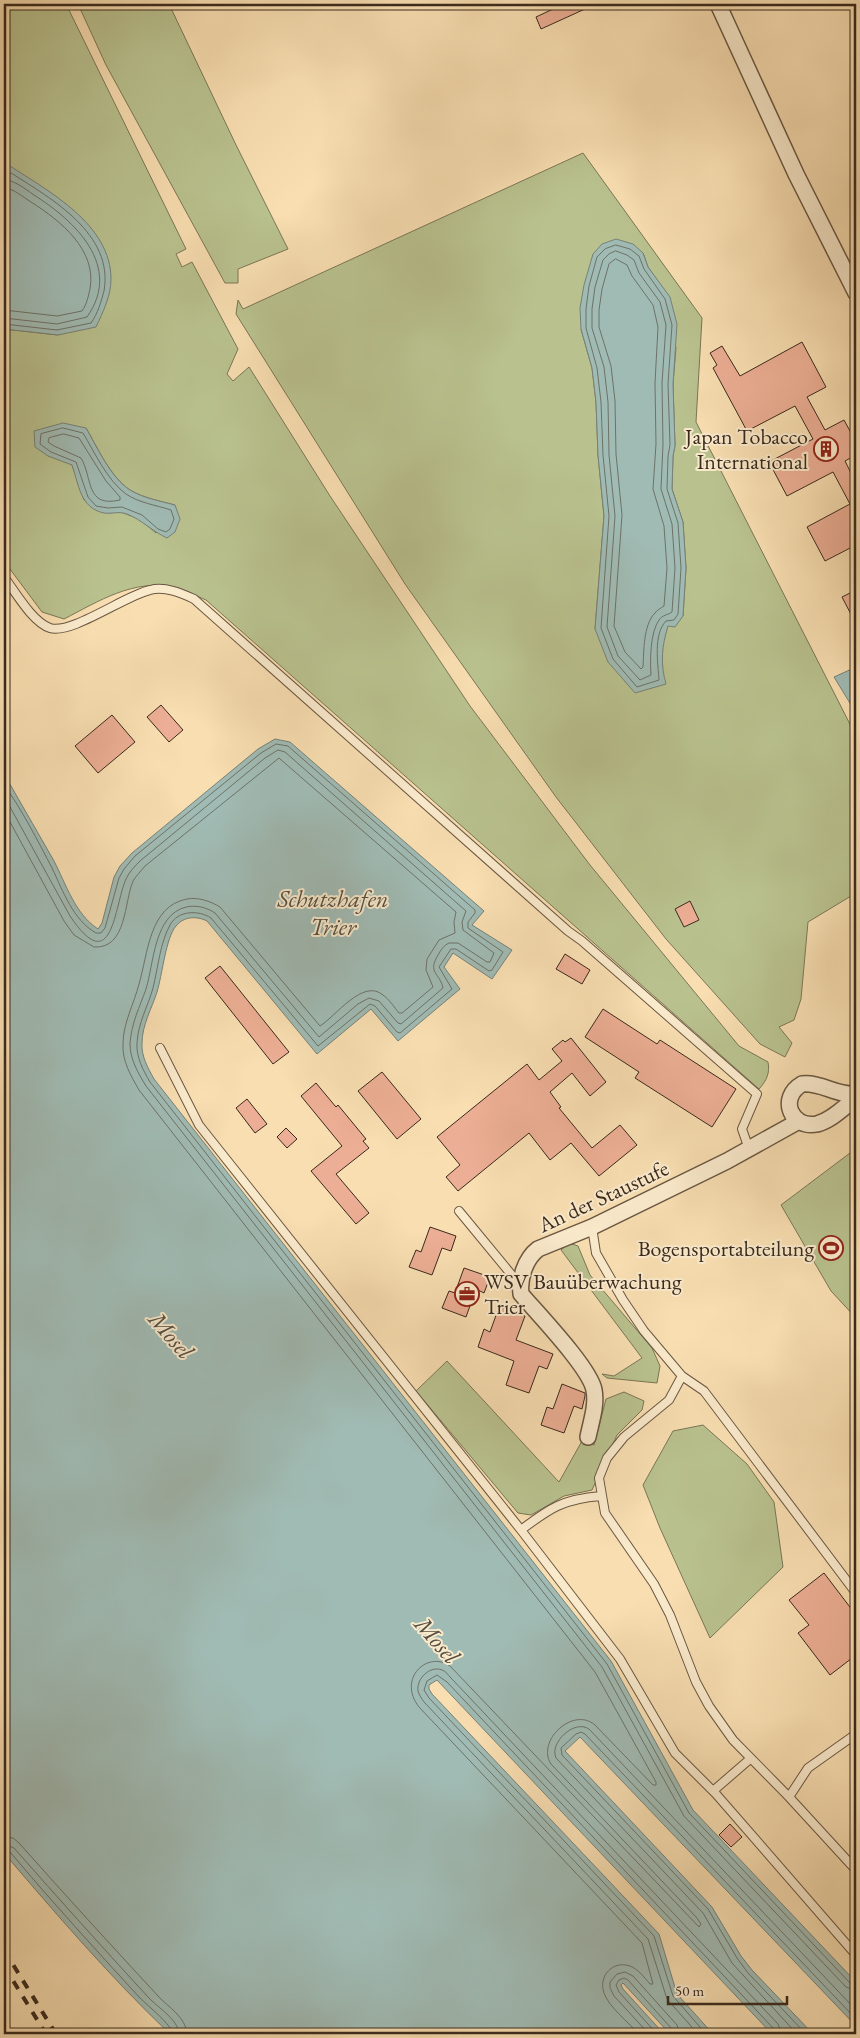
<svg xmlns="http://www.w3.org/2000/svg" width="860" height="2038" font-family="'EB Garamond',serif">
	<style>
		.green { fill: #b9c28f; stroke: #7a7656; fill-rule: evenodd }
		.water { fill: #a0bbb4; stroke: #778178 }
		.lines { fill: none; stroke-linecap: round; stroke-linejoin: round }
		.shore { stroke: #6d7268; stroke-width: 1 }
		.building { fill: #ecae94; stroke: #3a2a1d }
		.lane-casing { stroke: #6a5742; stroke-width: 10 }
		.street-casing { stroke: #6a5742; stroke-width: 18 }
		.lane { stroke: #faeacc; stroke-width: 8 }
		.street { stroke: #faeacc; stroke-width: 15 }
		.rail { stroke: #3a2a1d; stroke-width: 4; stroke-dasharray: 9 9; stroke-linecap: butt }
		.labels { text-anchor: middle; stroke-width: 4; stroke-linejoin: round; paint-order: stroke }
		.poi-label { font-size: 22px; fill: #3a2a1d; stroke: #faeacc; text-anchor: end }
		.street-label { font-size: 22px; fill: #3a2a1d; stroke: #faeacc }
		.water-label { font-size: 24px; font-style: italic; fill: #544e43; stroke: #faeacc }
	</style>
	<rect width="100%" height="100%" fill="#f8deb1"/>
	<filter id="stains"><feTurbulence type="fractalNoise" baseFrequency=".004" numOctaves="4"/><feColorMatrix values="0 0 0 0 .2 0 0 0 0 .09 0 0 0 0 .02 0 0 0 .5 -.17"/></filter>
	<radialGradient id="worn" r=".72"><stop offset=".6" stop-color="#630" stop-opacity="0"/><stop offset="1" stop-color="#630" stop-opacity=".3"/></radialGradient>
	<path class="green" d="M4,4H66L186,249L176,254L182,267L192,262L238,349L227,374L233,381L249,367L330,496L470,706L590,865L739,1046L768,1062C770,1073 767,1080 759,1089L206,600C196,596 185,589 174,587C133,579 99,601 64,619L42,612L4,561V329L58,335L10,166L4,170ZM86,428C97,447 111,478 130,490C143,498 160,501 175,505L156,533L139,519L121,512L108,513L84,500L72,465Z
		M78,4H169L236,145L288,249L238,269V283H225L106,65Z
		M583,153L702,318L696,422L856,736V893L808,922L801,999L794,1020L779,1027L792,1043L785,1057L760,1044L666,939L556,797L405,584L236,314L238,300L243,309ZM643,253L648,267L657,280L676,348L673,384L675,445L673,456L672,489L683,522L686,568L683,616L668,625L662,646V668L595,629L604,516L598,455L596,402L592,368L581,329Z
		M854,1150L856,1152V1318L831,1291L781,1205Z
		M569,1243L578,1246L590,1275L652,1348L660,1366L657,1383L607,1378L602,1374L614,1376L642,1358L561,1250Z
		M447,1361L559,1482L582,1441L594,1445L606,1399L624,1392L644,1401L642,1410L617,1435L592,1490L564,1496L531,1515L518,1513L416,1391Z
		M703,1425L747,1464L774,1502L783,1567L710,1638L660,1528L643,1485L673,1431Z"/>
	<path class="water" d="M10,166C50,192 111,225 111,279C111,296 103,312 96,327L58,335L4,329V170Z
		M616,239L633,244L643,253L648,267L670,297L677,324L673,384L675,446L673,456L672,489L683,522L686,568L683,616L675,627L668,626C662,646 660,663 666,684L635,693L608,662L595,629L604,516L598,455L596,402L592,368L581,329L580,308L584,285L593,254L602,244Z
		M63,423L86,428C97,447 111,478 130,490C143,498 160,501 175,505L180,519L175,532L167,538C152,531 142,520 127,514C119,511 112,514 104,513C80,508 79,485 72,465L48,456L35,447L34,431Z
		M854,668L856,671V713L834,677Z
		M275,739L290,742L484,911L472,925L512,950L492,979L453,953L444,967L460,989L398,1041L371,1009L317,1054L207,921C197,916 184,916 176,926C166,937 162,976 157,992C152,1008 142,1025 142,1043C141,1056 148,1068 154,1079L611,1661L693,1810L856,1982V2026L580,1737L565,1751L712,1907L741,1956L752,1970L813,2034H772L437,1680L429,1685V1689L432,1694L659,1934L677,1994L713,2034H670L623,1983L621,1985L623,1989L664,2034H170C111,1978 57,1915 4,1853V776L11,786C25,811 40,836 54,861C66,884 75,914 98,929L102,923L114,877L120,866L132,853L258,749Z"/>
	<g class="lines">
		<path class="shore" d="M4,174L11,173C52,199 114,234 104,291C101,302 98,313 91,323L57,330L4,324
			M4,180C15,180 25,189 34,195C75,221 123,266 87,317L57,324L4,318
			M4,188C13,188 23,197 31,202C61,221 97,250 90,289C88,297 87,304 82,311L57,316L4,310
			M616,245L630,249L639,256L644,269L665,299L672,325L668,384L670,445L668,456L667,489L678,523L681,568L678,614L674,620L666,621C653,634 658,664 659,680L637,687L613,659L601,628L609,516L603,455L601,402L597,368L586,328V309L589,286L597,257L605,249Z
			M616,251L627,255L634,260L639,273L660,302L666,325L662,383L663,444L661,489L672,524L675,568L672,612C668,615 662,615 659,620C650,633 650,660 651,675L640,680L618,656L607,627L615,516L609,455L608,402L604,367L592,328V309L595,287L603,260L609,254Z
			M616,259L627,265L632,276L653,305L658,327L655,383L656,444L653,489L664,526L667,568L664,606C661,608 657,610 655,613C643,625 644,652 643,667L641,669L625,652L614,626L622,515L616,454L615,401L611,366L599,327V310L602,289L609,264Z
			M63,428L83,433C95,453 107,480 126,494C139,503 156,505 171,510L174,519L170,529L166,532L158,529L142,515L122,507L108,508L96,506L88,497L76,462L51,452L40,444L41,434Z
			M64,434L79,438L106,481L120,497V500C85,508 93,478 81,458L54,446L48,442L49,438Z
			M4,785C20,806 39,843 52,868C63,891 73,920 96,933H101L105,928L119,878L124,869L135,856L261,753L276,744L288,746L475,910V913L468,922V928L503,952L492,970L489,971L456,949H451L439,967L452,989L400,1033L397,1032L375,1006L370,1004L318,1046L211,918C199,910 178,910 170,925C160,943 158,968 153,988C148,1006 138,1023 137,1043C136,1057 143,1070 150,1082L607,1664L689,1813L850,1983L856,1985
			M4,796L70,916C113,980 114,906 126,879C129,872 135,866 140,861L265,758L278,750L285,752L466,911L462,922L463,930L494,953L490,962H487L458,943H449C443,946 441,950 438,955C427,973 440,973 443,988L401,1024L398,1023L379,1001L369,998L358,1004L319,1037L215,913C206,907 196,905 186,907C154,915 154,963 146,989C140,1006 131,1024 130,1044C130,1059 138,1073 146,1086L602,1667L684,1816L846,1987L856,1991
			M4,811L64,921L74,935L94,947C127,949 124,902 133,881C136,876 141,871 145,866L279,758L456,912L454,922L455,933L439,940L427,959L426,970L433,987L402,1013H399C394,1007 389,999 383,995C363,978 336,1016 320,1026L220,907C210,901 198,897 187,899C149,906 148,954 139,984C134,1004 123,1023 123,1044C122,1061 131,1076 139,1090L595,1672L656,1782V1785H653L595,1725C573,1706 536,1741 551,1764L697,1918L701,1924L699,1927L450,1666C427,1650 397,1679 419,1707L642,1943L653,1984H650C644,1977 638,1969 630,1966C613,1960 598,1976 604,1993C608,2006 629,2023 639,2034
			M4,1837L13,1838L19,1843C65,1895 111,1945 158,1996C168,2007 186,2017 187,2034
			M4,1844L14,1848C58,1898 103,1948 148,1997C157,2007 179,2020 179,2034
			M4,1850L10,1852C52,1902 96,1950 140,1998C148,2006 172,2025 173,2034
			M649,2034L614,1996L610,1988V1982L617,1974L625,1972L633,1976L677,2025L680,2034
			M657,2034L619,1992L616,1985L619,1980L624,1978L628,1980L672,2029L673,2034
			M698,2034L667,1999L648,1939L424,1702C422,1699 419,1695 418,1691C416,1679 430,1665 442,1670C446,1671 448,1675 451,1678L778,2024L782,2034
			M706,2034L673,1996L654,1936L429,1698L424,1690L427,1681L437,1675L447,1682L774,2029L775,2034
			M797,2034L732,1963L703,1913L556,1758C549,1743 574,1719 589,1729L856,2010
			M806,2034L748,1973L737,1958L708,1909L562,1755L561,1748L576,1734L581,1732L585,1734L856,2019"/>
	</g>
	<path class="building" d="M564,4H596L541,29L536,17Z
		M802,342L826,387L807,397L825,430L844,420L856,442V455L845,461L856,483V545L825,561L807,527L850,504L833,472L787,496L769,462L813,439L795,406L747,431L713,368L717,365L710,353L722,346L740,376Z
		M856,590V624L842,597Z
		M161,705L183,730L169,742L147,717Z
		M112,715L135,742L98,773L75,746Z
		M690,901L699,920L684,927L675,909Z
		M565,954L590,970L582,984L556,969Z
		M220,966L289,1052L273,1064L205,978Z
		M603,1009L657,1044L660,1040L736,1089L712,1127L635,1078L639,1072L585,1037Z
		M571,1038L606,1082L590,1096L572,1073L550,1092L561,1107L559,1108L592,1148L620,1125L637,1145L599,1176L571,1143L550,1160L529,1133L458,1191L446,1177L460,1165L437,1137L527,1064L539,1080L562,1061L552,1049L563,1040L565,1042Z
		M382,1072L421,1119L397,1139L358,1091Z
		M316,1083L336,1107L338,1105L366,1139L363,1141L369,1148L336,1174L369,1213L356,1224L311,1171L342,1146L301,1096Z
		M247,1099L267,1124L255,1133L236,1108Z
		M286,1128L297,1139L287,1148L277,1137Z
		M430,1227L456,1236L451,1251L442,1248L432,1275L409,1267L416,1250L421,1252Z
		M464,1268L490,1277L484,1293L476,1289L466,1317L442,1308L449,1291L455,1293Z
		M499,1307L525,1316L516,1340L553,1354L547,1369L539,1366L529,1393L506,1385L514,1361L478,1347L484,1329L490,1332Z
		M562,1384L585,1393V1396L582,1409L574,1406L564,1433L541,1425L547,1407L553,1409Z
		M824,1573L856,1615V1655L830,1675L798,1633L809,1625L789,1600Z
		M730,1824L742,1837L731,1847L719,1835Z"/>
	<g class="lines">
		<defs>
			<path id="lane" d="M4,577C15,591 32,622 50,628C71,635 126,595 150,590C165,586 181,593 194,599L568,931L582,941L757,1094L742,1129L749,1149
				M160,1048L199,1125L521,1530L620,1659L675,1753L716,1794L856,1955
				M459,1211L520,1285
				M592,1227L596,1253L623,1300L644,1331L682,1376L704,1391L856,1593
				M682,1376L669,1400L624,1437L607,1458L599,1478L605,1513L654,1584L670,1615L696,1682L709,1706L733,1740L789,1797
				M521,1530C550,1508 563,1499 601,1496
				M856,1734L808,1768L789,1797L856,1870
				M713,1791L750,1759"/>
			<path id="street" d="M718,4L796,174L856,293
				M856,1094C837,1096 821,1082 802,1084C778,1098 791,1129 817,1124C832,1120 844,1107 856,1098
				M588,1437C591,1422 597,1405 594,1390C590,1368 538,1314 521,1294C519,1279 525,1259 538,1249L592,1227L727,1161L799,1121"/>
		</defs>
		<use href="#lane" class="lane-casing"/>
		<use href="#street" class="street-casing"/>
		<use href="#lane" class="lane"/>
		<use href="#street" class="street"/>
		<path class="rail" d="M4,1950L56,2034
			M4,1966L46,2034"/>
	</g>
	<defs>
		<symbol id="building-ring" viewBox="-11 -11 22 22"><circle r="9.5" fill="#faeacc" stroke="#8f2418" stroke-width="1.5"/><path d="M-4-6H4V6H1V3H-1V6H-4ZM-2.5-4.3h1.7v1.8h-1.7ZM.8-4.3h1.7v1.8H.8ZM-2.5-1h1.7V.8h-1.7ZM.8-1h1.7V.8H.8Z" fill="#8f2418"/></symbol>
		<symbol id="stadium-ring" viewBox="-11 -11 22 22"><circle r="9.5" fill="#faeacc" stroke="#8f2418" stroke-width="1.5"/><path d="M0-5a6.5 5 0 1 0 0 10a6.5 5 0 1 0 0-10ZM-3.5-1.8h7v3.6h-7Z" fill="#8f2418"/></symbol>
		<symbol id="office-ring" viewBox="-11 -11 22 22"><circle r="9.5" fill="#faeacc" stroke="#8f2418" stroke-width="1.5"/><path d="M-6-3h4V-5.5h4V-3h4V5H-6ZM-1-4.5V-3h2v-1.5ZM-6 0V1H6V0Z" fill="#8f2418"/></symbol>
	</defs>
	<g fill-rule="evenodd">
		<use href="#building-ring" x="812" y="435" width="28" height="28"/>
		<use href="#stadium-ring" x="817" y="1234" width="28" height="28"/>
		<use href="#office-ring" x="453" y="1280" width="28" height="28"/>
	</g>
	<g class="labels">
		<g class="poi-label">
			<text x="808" y="444">Japan Tobacco<tspan x="808" dy="25">International</tspan></text>
			<text x="814" y="1256">Bogensportabteilung</text>
			<text x="484" y="1289" text-anchor="start">WSV Bauüberwachung<tspan x="484" dy="25">Trier</tspan></text>
		</g>
		<g class="street-label">
			<text transform="translate(603 1196) rotate(-25)" y="8">An der Staustufe</text>
		</g>
		<g class="water-label">
			<text x="333" y="907">Schutzhafen<tspan x="333" dy="28">Trier</tspan></text>
			<text transform="translate(171 1335) rotate(49)" y="8">Mosel</text>
			<text transform="translate(437 1640) rotate(49)" y="8">Mosel</text>
		</g>
	</g>
	<rect width="860" height="2038" fill="none" stroke="#f8deb1" stroke-width="20"/>
	<rect x="5" y="5" width="850" height="2028" fill="none" stroke="#3a2a1d" stroke-width="2.5"/>
	<rect x="10" y="10" width="840" height="2018" fill="none" stroke="#3a2a1d"/>
	<path d="M668 1996v8h119v-8" fill="none" stroke="#3a2a1d" stroke-width="2.5"/>
	<text x="675" y="1996" font-size="15" fill="#3a2a1d" stroke="#faeacc" stroke-width="4" paint-order="stroke">50 m</text>
	<rect width="100%" height="100%" filter="url(#stains)"/>
	<rect width="100%" height="100%" fill="url(#worn)"/>
</svg>
